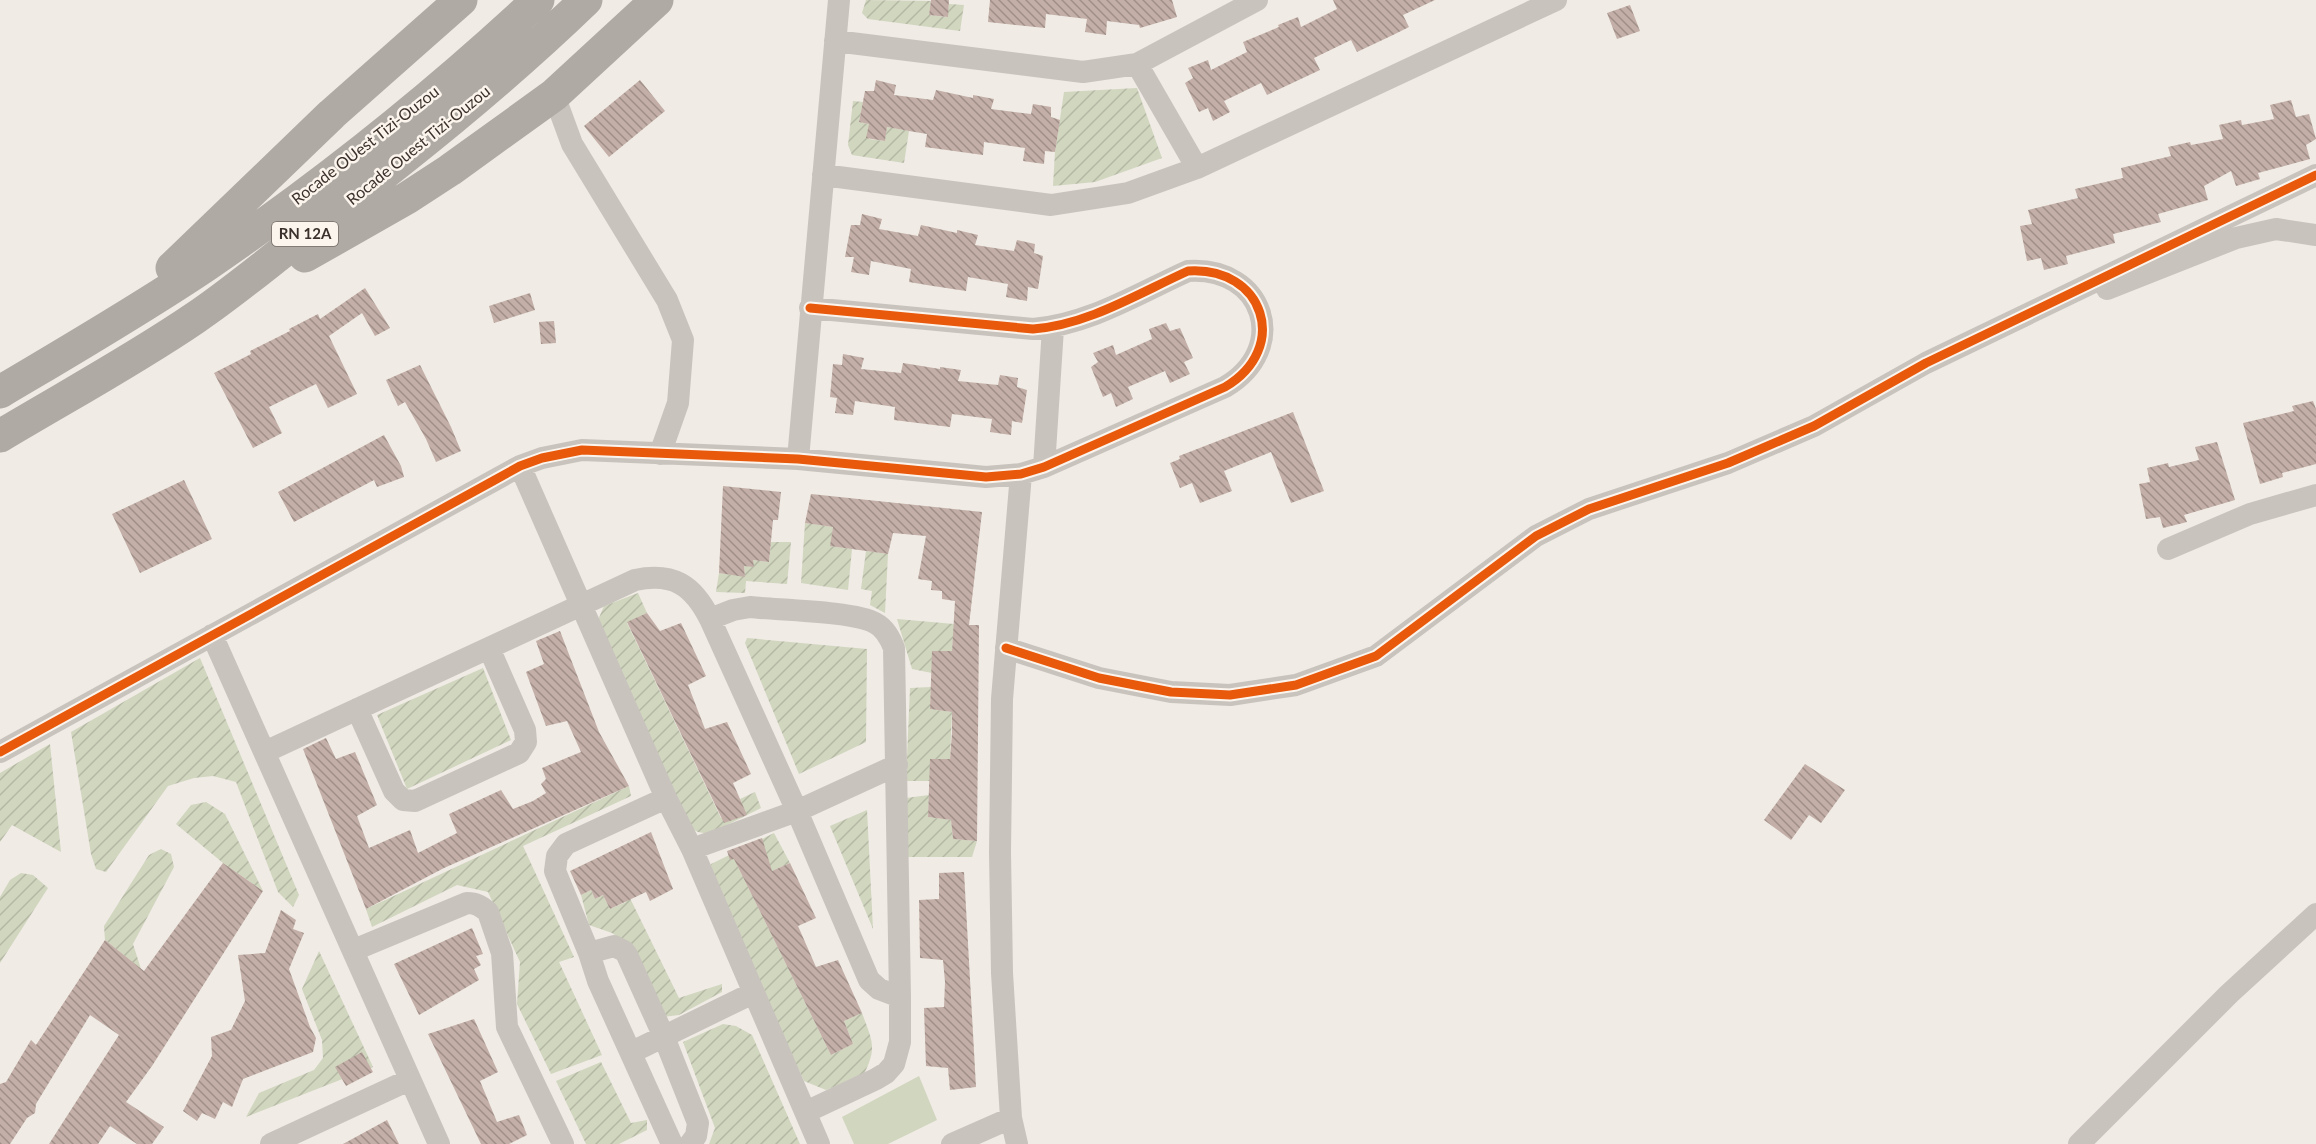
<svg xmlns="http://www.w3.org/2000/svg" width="2316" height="1144" font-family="Lato,sans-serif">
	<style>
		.park { fill: #d1d6bf }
		.garden { fill: url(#garden-furrows) }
		.building { fill: url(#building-back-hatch) }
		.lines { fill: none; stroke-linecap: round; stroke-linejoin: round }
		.minor { stroke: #c9c3be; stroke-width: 22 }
		.highway { stroke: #afaaa4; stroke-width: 33 }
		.cycleway-casing { stroke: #fbf5ee; stroke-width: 13 }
		.cycleway { stroke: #e8590c; stroke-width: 9 }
		.labels { text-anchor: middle; stroke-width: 5; stroke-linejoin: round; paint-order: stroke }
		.shield { fill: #fbf5ee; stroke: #756b66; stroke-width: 1.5 }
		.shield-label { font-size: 15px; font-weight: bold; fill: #3b302b }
		.street-label { font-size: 16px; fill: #3b302b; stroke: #fbf5ee }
	</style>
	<defs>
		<pattern id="garden-furrows" width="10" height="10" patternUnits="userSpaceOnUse" patternTransform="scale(1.5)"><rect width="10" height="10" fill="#d1d6bf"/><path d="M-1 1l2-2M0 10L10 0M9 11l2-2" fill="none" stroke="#b4b8a4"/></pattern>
		<pattern id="building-back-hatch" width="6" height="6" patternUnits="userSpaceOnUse" patternTransform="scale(1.5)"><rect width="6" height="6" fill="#c3afa7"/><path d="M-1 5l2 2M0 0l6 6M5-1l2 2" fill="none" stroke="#a08f88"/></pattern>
	</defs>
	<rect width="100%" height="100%" fill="#f0ebe5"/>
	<path class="park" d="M919,1076L937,1120L888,1144H854L842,1117Z"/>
	<path class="garden" d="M866,0L931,1L929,15L947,17L949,4L964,5L960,31L868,19L862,13Z
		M1137,88L1162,158L1095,182L1053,186L1055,152L1064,92Z
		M853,101L863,102L859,122L869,124V139L885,141L887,127L909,131L904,163L852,155L848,145Z
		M805,523L833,527L831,546L852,549L848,590L801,583Z
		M771,542H791L787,584L746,581L745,593L716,592L719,573L745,576L744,566H753V560L769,562Z
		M866,551L888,554L885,613L870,605L872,591L861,589Z
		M638,593L647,613L627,623L721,818L743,807L740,799L755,792L761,808L709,834L698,832L687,826L598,620L604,606Z
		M897,619L954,624L952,651H932V673L912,669Z
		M747,638L867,649L866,742L799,774L745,643Z
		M200,658L299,895L293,907L278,892L236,782L213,776L194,778L168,786L106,872L96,869L91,854L71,732Z
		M483,668L511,740L407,789L377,715Z
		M931,687L930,709L952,712L950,759L930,781H906L910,688Z
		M50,744L61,852L12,825L0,842V773Z
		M629,786L631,796L523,846L574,957L559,962L602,1055L551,1074L517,1004L520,962L488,892L457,885L372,927L366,909Z
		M929,795L928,817L951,820L953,839L977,841L972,857H906V798Z
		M206,802L225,814L263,891L223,863L176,824L191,805Z
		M867,810L873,929L830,826Z
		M774,833L790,863L770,872L737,865L831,1055L853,1044L844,1021L862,1013C872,1041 878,1047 863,1076L826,1090L804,1081L708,877L711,864Z
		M161,849L171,854L174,867L133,944L141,969L105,940L104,926L149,855Z
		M21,873L33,875L48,888L0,963V897L10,880Z
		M625,888L679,998L722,984V992L679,1015L663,1017L630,945L612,933L589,925L581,895L591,890L595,899L603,895L610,909L626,902L620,890Z
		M319,951L373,1067L246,1117L259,1093L314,1070L323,1058L322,1040L302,989Z
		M723,1024L736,1026L752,1035L800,1144H709L715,1128L683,1042Z
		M601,1062L631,1123L647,1120V1130L619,1144H586L556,1081Z"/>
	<path class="building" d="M931,0H949L948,17L929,15Z
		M990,0H1172L1177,17L1140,28L1139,25L1107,21L1106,35L1085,32L1087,19L1046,14L1045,28L988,22Z
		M1333,0H1435L1403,15L1409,27L1393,35L1357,52L1351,40L1314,58L1320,70L1303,78L1267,95L1261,83L1224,101L1230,112L1213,121L1208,108L1199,112L1185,83L1193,78L1188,68L1208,60L1211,70L1247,52L1243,42L1279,27L1278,25L1298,17L1301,27L1337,9Z
		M1630,5L1640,31L1617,39L1607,13Z
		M640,80L665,111L609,157L584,126Z
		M876,80L896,85L894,95L933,100L936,90L973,98V95L994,99L991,109L1031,114L1033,104L1051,107V117L1060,120L1055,152L1045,151L1044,164L1023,161L1025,148L984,142L983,155L925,147L927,134L909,131L887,127L885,141L866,138L869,124L859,122L865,91H874Z
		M2291,100L2296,117L2309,114L2316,139L2306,145L2310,159L2258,173L2260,179L2236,186L2231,171L2204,186L2208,200L2158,214L2161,222L2113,234L2115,243L2066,256L2068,264L2044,270L2041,258L2027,261L2020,226L2032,224L2028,210L2078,198L2075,189L2123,178L2121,168L2171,156L2168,147L2190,142L2191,145L2223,139L2219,125L2241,120L2242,125L2274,119L2270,105Z
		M862,214L882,219L879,229L918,236L921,225L957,233V230L978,235L975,245L1014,251L1017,240L1035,244L1034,253L1043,256L1038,289L1028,287L1027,301L1006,297L1008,284L968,277L966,291L933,286L909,282L911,269L871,261L869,275L851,272L854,257H845L851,225H860Z
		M365,288L390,328L375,336L362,313L329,336L357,394L328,408L316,384L269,407L282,433L253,448L214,373L251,354L250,351L290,331L289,329L318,314L320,319Z
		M530,293L535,310L494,323L489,306Z
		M554,321L556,343L541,344L539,322Z
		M1166,323L1170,331L1180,328L1193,358L1184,362L1190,374L1170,383L1165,371L1128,387L1133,399L1116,407L1111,393L1103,397L1091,367L1098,362L1093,353L1113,345L1116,355L1152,339L1149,329Z
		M843,354L864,358L861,369L901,373L903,363L940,369V367L961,370L958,381L998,385L1000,375L1018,378L1017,387L1027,390L1022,423L1012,421L1011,435L990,432L992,419L952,414L950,427L894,420L895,407L855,401L853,415L835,413L837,398L830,397L833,364L842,365Z
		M420,365L451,427L461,451L436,462L426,439L405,402L398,406L386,380Z
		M2313,401L2316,409V464L2282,473L2283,477L2260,484L2243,423L2294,411L2292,406Z
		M1293,412L1324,491L1291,503L1271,452L1224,471L1232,491L1200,503L1192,483L1180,488L1170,463L1180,459L1179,456Z
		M384,435L401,466L404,477L377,487L374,480L294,522L278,492Z
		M2217,442L2235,500L2184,515L2187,522L2163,528L2160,517L2146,519L2139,484L2150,482L2147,468L2168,463L2169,467L2199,460L2195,447Z
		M184,480L212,539L140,573L112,514Z
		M723,486L781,492L778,520H773L769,562L753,560L754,567L744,566L745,577L719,573Z
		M811,494L982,512L969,625H979L977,841L953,839L951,820L928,817L930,759H950L952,733V712L930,709L932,651H952L955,601L942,599V591L931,590L932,581L918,579L926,536L893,533L888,554L830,546L833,527L805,523Z
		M647,613L660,631L681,623L706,676L688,685L705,729L727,722L751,774L733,783L747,815L724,823L627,622Z
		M560,631L599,732L629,786L444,868L366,909L303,749L326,738L336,759L355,752L377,805L357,816L369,848L410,830L418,853L457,833L449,814L501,790L513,809L533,801L546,793L541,784L546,779L542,768L581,752L567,721L546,726L526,672L544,664L536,641Z
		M1805,764L1845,790L1821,823L1809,815L1791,840L1764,820Z
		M651,832L673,889L650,901L646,892L610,909L603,895L595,899L591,890L581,895L570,871Z
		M762,838L772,871L790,863L816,918L798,926L816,967L838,960L862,1013L844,1021L853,1044L831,1055L734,859L730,860L727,851Z
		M223,863L263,891L152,1066L126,1102L164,1127L152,1144H137L110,1126L98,1144H49L119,1035L90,1015L36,1104L35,1113L27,1118L10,1144H0V1084L6,1082L31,1040L36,1045L105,940L144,971Z
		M964,872L976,1087L950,1090L948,1068L926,1066L924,1008L944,1007L945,982L943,960L920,958L919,900L939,899V873Z
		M281,910L296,920L293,929L304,933L289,969L310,1027L316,1038L313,1052L243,1079L232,1107L223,1102L215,1119L202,1113L197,1121L183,1111L212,1056L211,1037L231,1030L245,1001L238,955L265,953Z
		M472,928L483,954L476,956L481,965L474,969L479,980L419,1015L394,964Z
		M474,1019L498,1072L480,1081L497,1122L519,1115L527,1135L509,1144H481L428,1034Z
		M362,1052L373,1072L346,1086L335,1067Z
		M387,1120L399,1144H343Z"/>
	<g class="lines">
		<path class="minor" d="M835,41L1083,72L1137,64
			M554,95L572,144L667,300L683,340L678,403L660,454
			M1197,168L1137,64L1257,0
			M823,175L1051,205L1128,193L1197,168L1556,0
			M2107,289L2236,238L2276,229L2316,235
			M798,459L839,0
			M520,466L666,798L692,849L819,1144
			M1044,467L1053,328
			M2168,549L2250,514L2316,495
			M710,619L733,610L750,607C776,610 855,611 875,623C885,628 890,638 894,648L900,997V1042L894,1064L886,1073L876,1079L806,1112
			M212,635L439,1144
			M1006,648L1099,678L1171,692L1230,695L1296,685L1376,656L1536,536L1589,509L1728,463L1814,426L1926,363L2316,175
			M357,709L394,791L403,800L415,801L519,753L526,742L525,730L489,648
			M0,752L493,481L520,466L542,458L582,450L798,459L986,477L1021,474L1044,467L1225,387C1291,348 1264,266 1188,271C1139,293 1088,325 1033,329L810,308
			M265,752L635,580C673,572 693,585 710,619L797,811L869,980L879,989L900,997
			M666,798L566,844L557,856L555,871L589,953L598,981L672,1144
			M692,849L797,811L897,765
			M354,950L467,903C476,903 481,906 488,912L502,953L507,1027L563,1144
			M589,953L614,946L624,951L627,955L664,1037L698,1123L696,1136L690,1144
			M632,1052L753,993
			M271,1144L409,1080
			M952,1144L1011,1118
			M1017,1144L1011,1118L1002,973L1000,852L1002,699L1021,474
			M2079,1144L2229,994L2316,914"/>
		<path class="highway" d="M305,256L407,198L450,170L554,95L657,0
			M172,268L332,114L461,0
			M0,392C69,351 138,311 205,266C322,186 434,97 538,0
			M0,436C65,397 132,361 195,318C235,291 272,259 311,230C406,158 500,83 586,0"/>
		<defs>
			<path id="cycleway" d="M1006,648L1099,678L1171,692L1230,695L1296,685L1376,656L1536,536L1589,509L1728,463L1814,426L1926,363L2316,175
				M0,752L493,481L520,466L542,458L582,450L798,459L986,477L1021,474L1044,467L1225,387C1291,348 1264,266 1188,271C1139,293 1088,325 1033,329L810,308"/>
		</defs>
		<use href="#cycleway" class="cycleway-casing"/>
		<use href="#cycleway" class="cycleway"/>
	</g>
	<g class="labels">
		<rect class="shield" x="272" y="222" width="66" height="24" rx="4.5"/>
		<g class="shield-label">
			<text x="305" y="239">RN 12A</text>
		</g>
		<g class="street-label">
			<text transform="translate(365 145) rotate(-38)" y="6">Rocade OUest Tizi-Ouzou</text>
			<text transform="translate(418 145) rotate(-39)" y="6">Rocade Ouest Tizi-Ouzou</text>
		</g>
	</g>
</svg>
